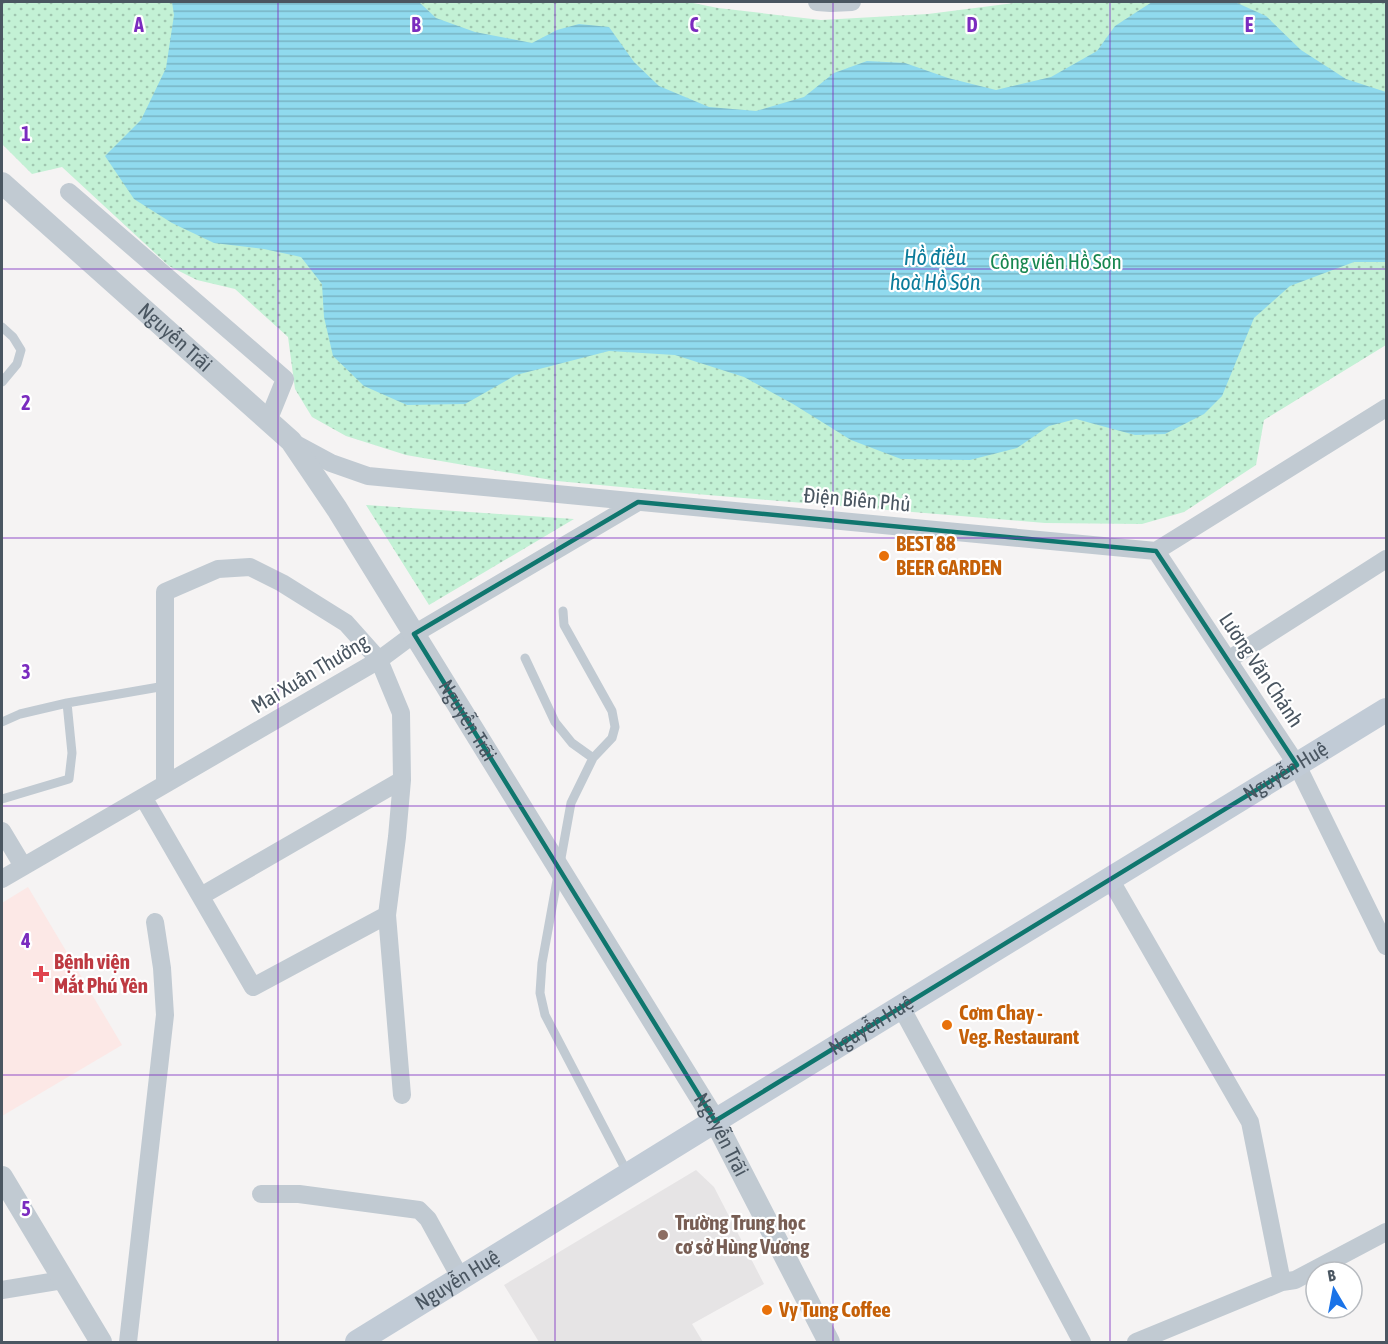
<svg xmlns="http://www.w3.org/2000/svg" width="1388" height="1344" font-family="'Asap Condensed',sans-serif">
	<style>
		.education { fill: #e6e4e5 }
		.medical { fill: #fce8e6 }
		.park { fill: url(#park-dots) }
		.water { fill: url(#water-rules) }
		.lines { fill: none; stroke-linecap: round; stroke-linejoin: round }
		.service { stroke: #c1cad2; stroke-width: 9 }
		.minor { stroke: #c1cad2; stroke-width: 18 }
		.tertiary { stroke: #c1cad2; stroke-width: 22 }
		.secondary { stroke: #c1cbd6; stroke-width: 24 }
		.marked { fill: none; stroke: #0f766e; stroke-width: 4.5; stroke-linejoin: round }
		.grid { fill: none; stroke: #7b2cbf; stroke-width: 1.5; stroke-opacity: 0.55 }
		.food-dot { fill: #e8710a; stroke: #fff; stroke-width: 2 }
		.health-dot { fill: #e0444e; stroke: #fff; stroke-width: 2 }
		.education-dot { fill: #8d6e63; stroke: #fff; stroke-width: 2 }
		.labels { text-anchor: middle; stroke-width: 4.5; stroke-linejoin: round; paint-order: stroke }
		.park-label { font-size: 21px; fill: #17864f; stroke: #fff }
		.street-label { font-size: 21px; fill: #4a5661; stroke: #fff }
		.food-label { font-size: 21px; font-weight: bold; fill: #c56008; stroke: #fff; text-anchor: start }
		.health-label { font-size: 21px; font-weight: bold; fill: #be3a42; stroke: #fff; text-anchor: start }
		.education-label { font-size: 21px; font-weight: bold; fill: #785e54; stroke: #fff; text-anchor: start }
		.water-label { font-size: 22px; font-style: italic; fill: #0c7c9b; stroke: #fff }
		.grid-label { font-size: 20px; text-anchor: middle; font-weight: bold; fill: #7b2cbf; stroke: #fff; stroke-width: 4.5; stroke-linejoin: round; paint-order: stroke }
	</style>
	<defs>
		<pattern id="park-dots" width="8" height="8" patternUnits="userSpaceOnUse" patternTransform="scale(1.5)"><rect width="8" height="8" fill="#c3f1d5"/><path d="M2 2h.1M6 6h.1" fill="none" stroke="#a0c6b0" stroke-width="1.8" stroke-linecap="round"/></pattern>
		<pattern id="water-rules" width="6" height="5" patternUnits="userSpaceOnUse" patternTransform="scale(1.5)"><rect width="6" height="5" fill="#90daee"/><path d="M0 2.5h6" fill="none" stroke="#78b4c4"/></pattern>
	</defs>
	<rect width="100%" height="100%" fill="#f5f3f3"/>
	<path class="education" d="M696,1170L714,1187L764,1284L692,1324L703,1342H539L504,1285Z"/>
	<path class="medical" d="M28,887L122,1045L2,1116V903Z"/>
	<path class="park" d="M2,2H688L718,8L821,20L928,14L1021,2H1386V345L1264,420L1256,465L1184,512L1142,524L1045,523L696,494L557,481L406,455L346,436L312,417L295,389L288,337L235,289L197,280L169,266L62,167L32,174L2,144Z
		M366,505L574,519L429,605Z"/>
	<path class="water" d="M172,2H419L436,18L475,32L532,43L557,30L579,24L609,27L634,62L659,86L709,107L756,111L804,97L834,73L867,61L905,63L948,78L996,90L1051,77L1097,51L1115,26L1152,2H1235L1266,16L1301,50L1346,79L1386,92V262H1354L1290,286L1254,318L1222,396L1204,414L1165,434L1135,435L1076,419L1049,426L1017,448L970,460L901,459L851,440L793,404L744,377L675,355L609,351L516,375L465,404L407,405L364,386L333,356L324,317L322,284L301,257L264,249L214,243L172,223L134,199L105,156L141,120L166,68L174,15Z"/>
	<g class="lines">
		<path class="service" d="M2,327L13,337L21,350L17,364L2,382
			M563,611L564,625L612,711L615,727L612,738L593,758L571,803L542,963L540,993L545,1015L627,1172
			M525,658L555,722L572,743L593,758
			M67,703L165,686
			M2,722L20,714L67,703L72,753L69,779L2,799"/>
		<path class="minor" d="M817,2L831,3L852,2
			M69,192L285,379L268,421
			M292,442L331,463L368,476L1156,551L1386,408
			M1156,551L1297,765L1386,946
			M1228,660L1386,559
			M143,797L253,987L387,915L397,837L402,780L401,713L379,660L346,623L282,583L250,567L218,569L165,592V784
			M2,831L23,866
			M2,879L379,660L414,634L638,502
			M1110,879L1250,1122L1282,1282
			M201,896L402,780
			M387,915L402,1095
			M901,1007L1025,1235L1082,1342
			M261,1194H299L419,1210L428,1219L461,1279
			M2,1290L63,1280
			M128,1342L165,1015L162,968L155,922
			M1136,1342L1282,1282L1295,1280L1386,1232"/>
		<g class="tertiary">
			<path id="s1" d="M2,183L291,441L337,509L715,1121L829,1342"/>
			<path d="M2,1177L101,1342"/>
		</g>
		<path class="secondary" id="s2" d="M357,1342L715,1121L1386,710"/>
	</g>
	<path class="marked" d="M638,502L1156,551L1297,765L715,1121L414,634Z"/>
	<path class="grid" d="M278,2V1342M555,2V1342M833,2V1342M1110,2V1342M2,269H1386M2,538H1386M2,806H1386M2,1075H1386"/>
	<g class="food-dot">
		<circle cx="884" cy="556" r="6"/>
		<circle cx="947" cy="1025" r="6"/>
		<circle cx="767" cy="1310" r="6"/>
	</g>
	<path class="health-dot" d="M38 965h6v6h6v6h-6v6h-6v-6h-6v-6h6z"/>
	<circle class="education-dot" cx="663" cy="1235" r="6"/>
	<g class="labels">
		<g class="park-label">
			<text x="1056" y="269">Công viên Hồ Sơn</text>
		</g>
		<g class="street-label">
			<text dy="7" stroke="none"><textPath href="#s1" startOffset="232">Nguyễn Trãi</textPath></text>
			<text transform="translate(857 500) rotate(5)" y="7">Điện Biên Phủ</text>
			<text transform="translate(1261 670) rotate(56)" y="7">Lương Văn Chánh</text>
			<text transform="translate(310 674) rotate(-31)" y="7">Mai Xuân Thưởng</text>
			<text dy="7" stroke="none"><textPath href="#s1" startOffset="718">Nguyễn Trãi</textPath></text>
			<text dy="7" stroke="none"><textPath href="#s2" startOffset="1090">Nguyễn Huệ</textPath></text>
			<text dy="7" stroke="none"><textPath href="#s2" startOffset="604">Nguyễn Huệ</textPath></text>
			<text dy="7" stroke="none"><textPath href="#s1" startOffset="1204">Nguyễn Trãi</textPath></text>
			<text dy="7" stroke="none"><textPath href="#s2" startOffset="118">Nguyễn Huệ</textPath></text>
		</g>
		<g class="food-label">
			<text x="896" y="551">BEST 88<tspan x="896" dy="24">BEER GARDEN</tspan></text>
			<text x="959" y="1020">Cơm Chay -<tspan x="959" dy="24">Veg. Restaurant</tspan></text>
			<text x="779" y="1317">Vy Tung Coffee</text>
		</g>
		<g class="health-label">
			<text x="54" y="969">Bệnh viện<tspan x="54" dy="24">Mắt Phú Yên</tspan></text>
		</g>
		<g class="education-label">
			<text x="675" y="1230">Trường Trung học<tspan x="675" dy="24">cơ sở Hùng Vương</tspan></text>
		</g>
		<g class="water-label">
			<text x="935" y="265">Hồ điều<tspan x="935" dy="25">hoà Hồ Sơn</tspan></text>
		</g>
	</g>
	<g class="grid-label">
		<text x="139" y="32">A</text>
		<text x="416" y="32">B</text>
		<text x="694" y="32">C</text>
		<text x="972" y="32">D</text>
		<text x="1249" y="32">E</text>
		<text x="26" y="141">1</text>
		<text x="26" y="410">2</text>
		<text x="26" y="679">3</text>
		<text x="26" y="948">4</text>
		<text x="26" y="1216">5</text>
	</g>
	<rect width="1388" height="1344" fill="none" stroke="#4a5661" stroke-width="6"/>
	<g transform="translate(1334 1290) rotate(350)"><circle r="28" fill="#ffffff" stroke="#b7bbc0" stroke-width="1.5"/>
	<path d="M0-4.5L10 22L0 15L-10 22Z" fill="#1a73e8"/>
	<text y="-9" font-size="16" font-weight="bold" text-anchor="middle" fill="#4a5661">B</text>
	</g>
</svg>
